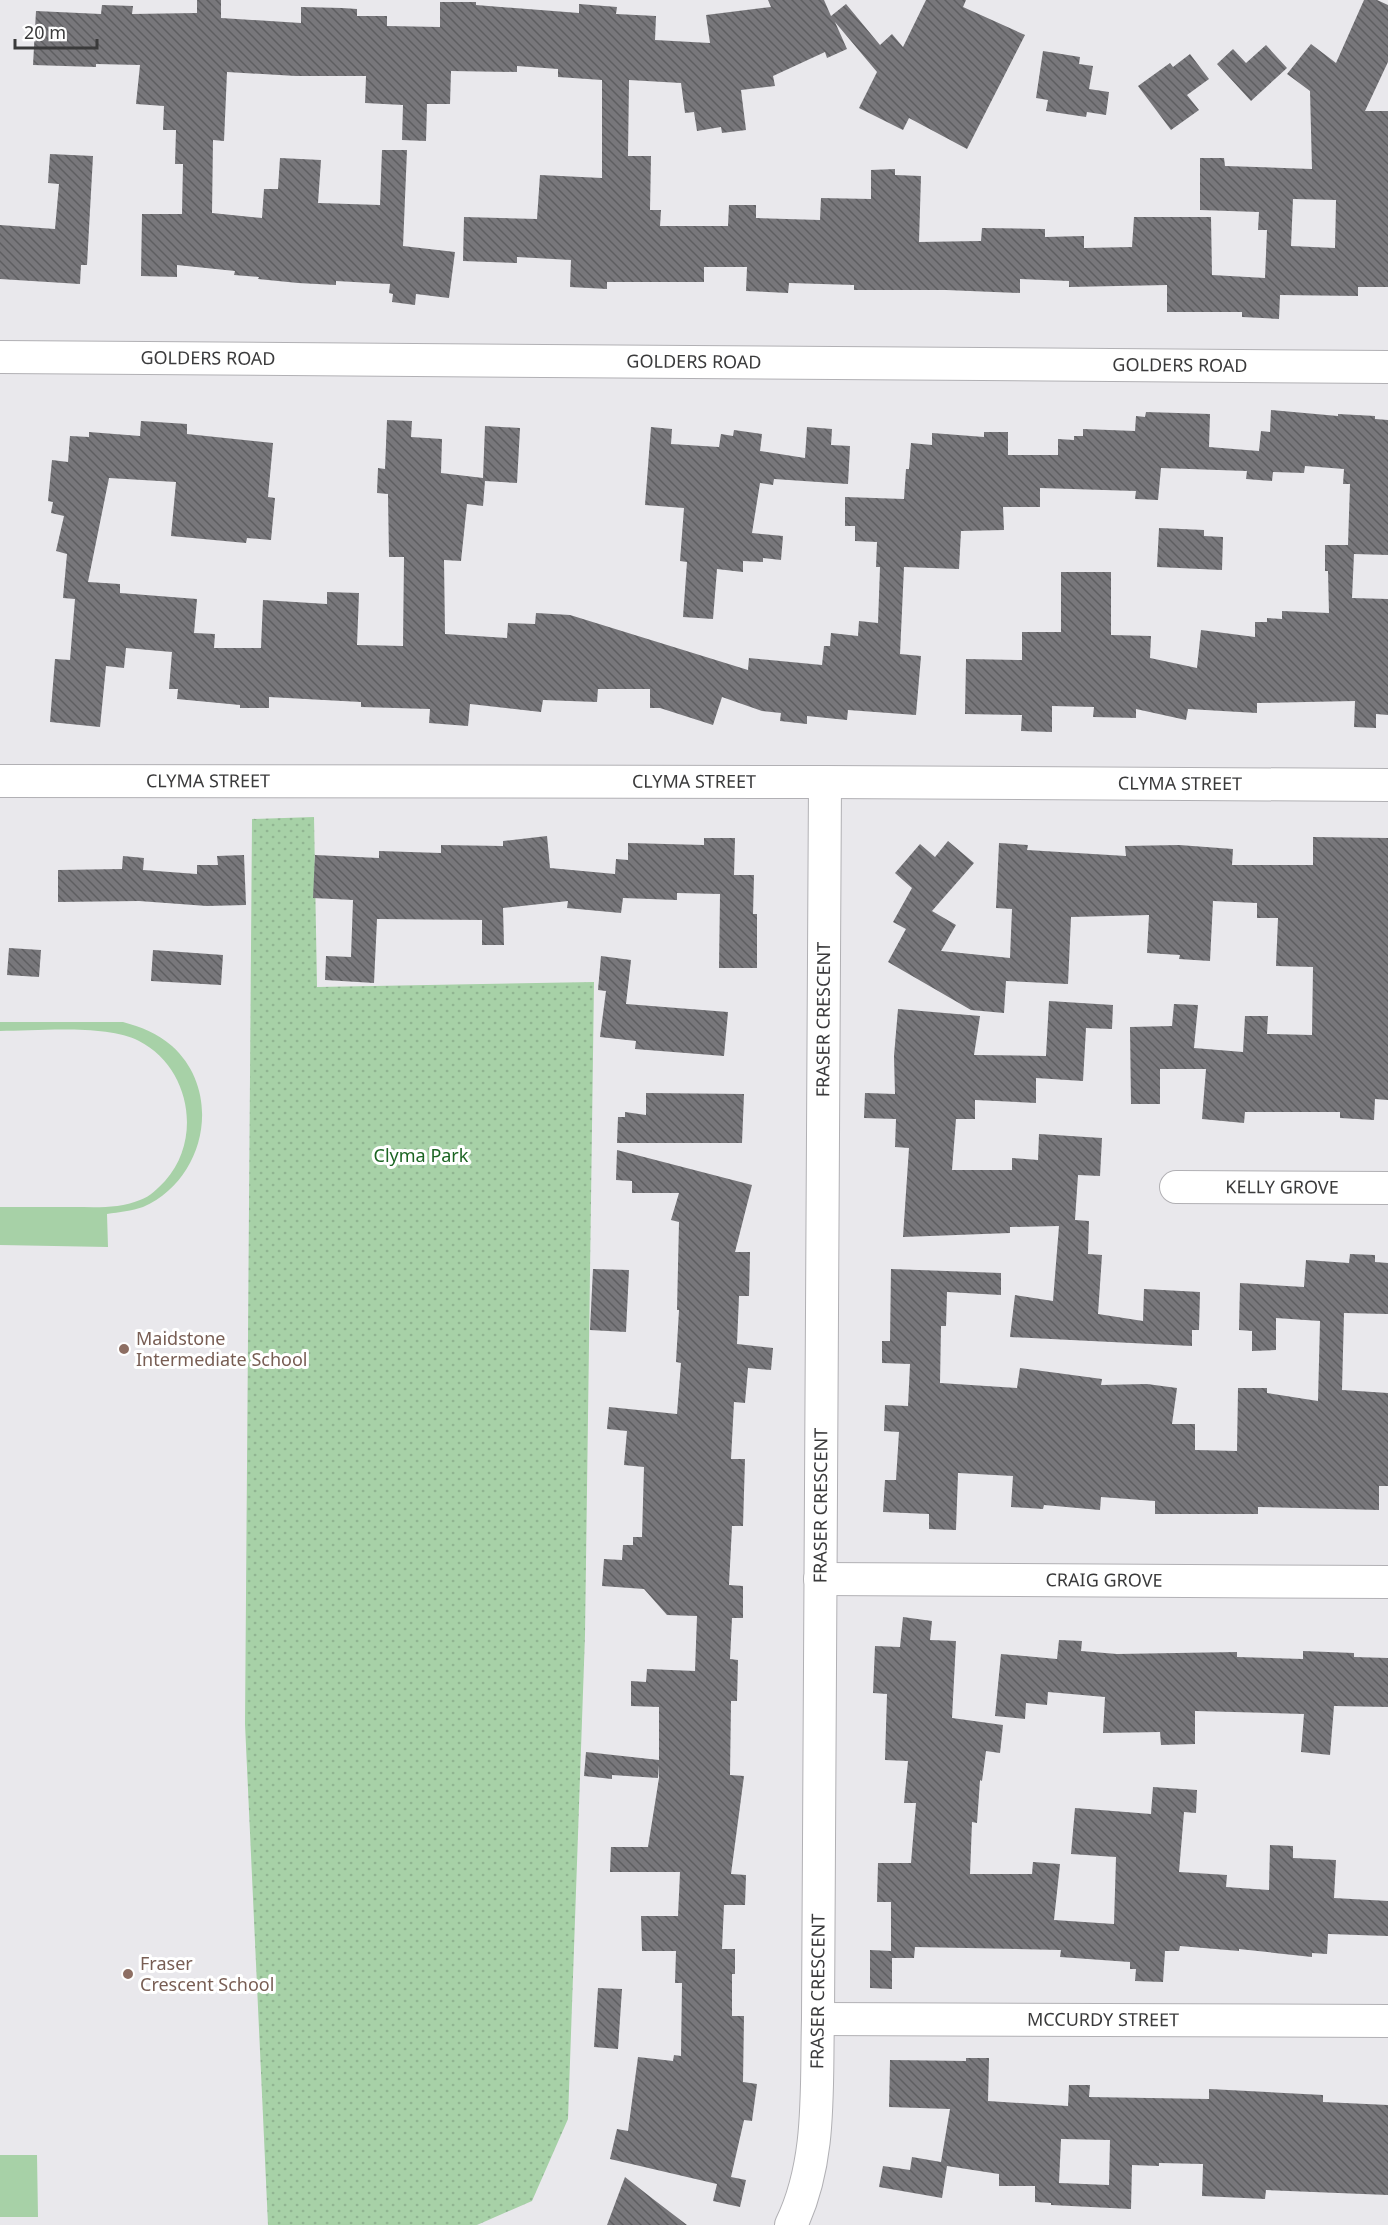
<svg xmlns="http://www.w3.org/2000/svg" width="1388" height="2225" font-family="'Noto Sans',sans-serif">
	<style>
		.park { fill: url(#park-dots) }
		.pitch { fill: #a7d1a7 }
		.building { fill: url(#building-back-hatch); fill-rule: evenodd }
		.lines { fill: none; stroke-linecap: round; stroke-linejoin: round }
		.minor-casing { stroke: #b1b0b4; stroke-width: 34 }
		.minor { stroke: #fff; stroke-width: 32 }
		.education-dot { fill: #8d6e63; stroke: #fff; stroke-width: 2 }
		.labels { text-anchor: middle; stroke-width: 6; stroke-linejoin: round; paint-order: stroke }
		.street-label { font-size: 18px; fill: #3a3a3b; stroke: #fff }
		.park-label { font-size: 18px; fill: #1c6523; stroke: #fff }
		.education-label { font-size: 18px; fill: #785e54; stroke: #fff; text-anchor: start }
	</style>
	<defs>
		<pattern id="park-dots" width="8" height="8" patternUnits="userSpaceOnUse" patternTransform="scale(1.5)"><rect width="8" height="8" fill="#a7d1a7"/><path d="M2 2h.1M6 6h.1" fill="none" stroke="#90b491" stroke-width="1.8" stroke-linecap="round"/></pattern>
		<pattern id="building-back-hatch" width="6" height="6" patternUnits="userSpaceOnUse" patternTransform="scale(1.5)"><rect width="6" height="6" fill="#78777b"/><path d="M-1 5l2 2M0 0l6 6M5-1l2 2" fill="none" stroke="#5e5e61"/></pattern>
	</defs>
	<rect width="100%" height="100%" fill="#e9e8ec"/>
	<path class="park" d="M314,817L317,987L594,982L585,1635L568,2119L532,2201L477,2225H268L245,1724L252,819Z"/>
	<path class="pitch" d="M0,1022H123C141,1027 157,1033 172,1046C224,1093 205,1180 143,1207C132,1211 119,1212 107,1214L108,1247L0,1245V1207C24,1207 48,1207 73,1207C95,1207 119,1209 140,1200C150,1197 158,1188 165,1181C203,1139 190,1067 139,1041C107,1024 37,1031 0,1031Z
		M0,2155H37L38,2217H0Z"/>
	<path class="building" d="M197,0H221V18L301,23V7L342,8L357,9V16H387V26L440,27V2H476V5L579,13V4L617,7L616,14L656,16L655,40L710,43L706,15L771,7L768,0H824L831,16L846,4L880,45L892,34L903,47L926,0H966L963,7L1025,35L967,149L909,118L903,130L859,108L877,72L835,22L847,49L827,58L825,52L773,76L775,86L741,90L746,130L722,133L721,127L697,131L694,112L685,113L681,83L629,80L628,156H651L650,210H661L660,226H728L729,205H756V218L820,220L821,198L871,199V170L895,169V175L921,176L919,242L981,241L982,228L1045,229V237L1084,236V248L1132,247L1134,217H1211L1212,275L1265,278L1267,230H1258L1259,212L1200,210V158H1224L1225,166L1312,169L1310,91L1287,74L1311,44L1336,63L1364,0H1377L1388,5V62L1365,111H1388V287H1358V296L1280,295L1279,319L1242,317V312H1167V285L1069,287V281L1020,279V293L946,290H854V285L789,283L788,293L746,291L747,267H704V282H607V289L570,287L571,260L517,257V263L463,261L464,217L537,219L540,175L602,178V80L558,77V69L517,66V72L451,71L450,104H427L426,141L402,140L403,105L365,103L366,76H296L227,72L224,141L213,140L212,213L262,218L264,189H278L280,158L321,160L318,203L380,205L382,150H407L403,246L455,252L449,298L416,294L415,305L392,302L393,294L389,293L390,284L336,281V285L298,283L258,279L259,277L234,275L235,271L177,265V277L141,276L142,214H182L183,164H175L176,130H163L164,106L136,104L140,65L96,64V67L33,65L36,11L101,14L102,5L133,6L132,14L197,13ZM1293,199L1336,200L1335,248L1291,246Z
		M1266,45L1287,68L1251,101L1217,64L1233,49L1246,63Z
		M1043,51L1080,57L1079,64L1093,66L1089,89L1109,92L1106,115L1087,112L1086,117L1046,111L1048,100L1036,98Z
		M1190,54L1209,79L1187,95L1199,110L1171,130L1138,86L1170,63L1173,67Z
		M50,154L93,156L87,265H81L80,284L0,279V225L55,229L59,184L48,183Z
		M1271,410L1338,416V414L1375,416V419L1388,420V555L1354,554L1352,598L1388,599V715L1376,714V728L1354,727L1355,701L1257,703V713L1188,709L1186,720L1136,709V718L1093,717L1094,707L1052,706V732L1021,731L1022,715L965,714L966,659L1022,660V632H1061V572H1111V635L1151,636L1150,658L1197,668L1201,630L1255,637V622H1267V618L1282,619V611L1329,613L1328,571H1325V545H1348L1350,484H1343L1344,469L1305,466L1304,473L1273,472L1272,481L1246,479L1247,471L1161,468L1158,500L1135,499L1136,491L1040,488V507H1003L1004,530L961,531L959,569L904,567L900,654L921,656L916,715L848,710L847,720L807,716V724L780,721L781,713L762,711L722,697L713,725L660,708H650V689H598L597,702L543,700L541,712L470,704L468,726L429,723L430,709L361,707V702L269,697V708H240V705L177,699L178,689H169L172,652L126,648L124,668L106,666L100,727L50,722L55,659L70,660L75,599L63,598L67,554L56,551L64,516L51,513L53,502L48,501L52,460L68,462L70,436L89,437V432L140,436L141,421L187,424V434L273,443L268,497L275,498L271,540L247,538L246,543L171,536L176,482L109,478L88,582L120,584V593L197,599L194,633L215,634L214,648H261L263,600L327,604V592L359,593L357,645L403,646L404,557H389L388,494L377,493L378,468L385,469L387,420L412,421L411,437L442,439L441,473L483,478L485,426L520,428L517,483L485,481L483,506L467,504L461,561L444,560L445,634L507,638L508,623L535,624L536,613L570,615L748,670L749,658L822,665L824,646H830L831,633L858,636L859,621L878,623L880,567H876L877,542L855,541V526H845V497L904,499L906,469H909L911,443L932,445V433L984,437V432H1008V455H1058V439L1074,440V436H1083V429L1135,431L1136,416L1145,417L1146,412L1210,414L1209,447L1259,451L1261,431L1270,432Z
		M651,427L672,429L671,444L719,447L721,434L733,436L734,430L762,434L760,451L805,458L807,427L832,429L831,445L850,446L848,484L774,479L773,485L760,483L752,533L783,536L781,560L763,558V562L743,561V572L717,569L713,619L683,617L687,562L680,561L684,508L645,505Z
		M1159,528L1204,530V536L1223,537L1222,570L1157,567Z
		M547,836L550,868L615,874L616,859L628,860V843L704,845V838H735L734,875H754L753,914H757V968H719L720,894L677,893V900L623,898L621,913L567,908L568,901L503,908L504,945H482V920L377,919L374,983L325,980L326,956L351,957L353,900L313,898L315,855L379,858V851L441,853V845L503,846V841Z
		M1313,837L1388,838V1100L1375,1099L1374,1120L1340,1118V1112H1245L1244,1123L1202,1119L1206,1069H1160V1104H1131L1130,1027L1172,1026L1174,1004L1198,1005L1194,1048L1243,1052L1245,1016H1268L1267,1034L1312,1035L1313,967L1276,966L1278,918H1257V903L1213,901L1210,961L1179,959L1180,955L1147,953L1149,915L1071,917L1068,984L1006,981L1004,1013L971,1010L888,962L906,929L893,922L912,888L895,873L920,844L935,857L948,841L974,863L932,911L956,925L941,951L1010,958L1012,909L996,908L999,843L1028,845L1027,850L1126,856L1125,846L1179,845L1233,849L1232,865H1313Z
		M244,855L246,905L207,906L139,901L58,902V870L122,869L123,856L144,858L143,870L197,874V865H218L217,856Z
		M9,948L41,950L39,977L7,975Z
		M153,950L223,955L221,985L151,981Z
		M601,956L631,960L626,1004L728,1012L724,1056L635,1049L636,1041L600,1037L606,991L598,990Z
		M1049,1001L1113,1005L1112,1029L1086,1028L1083,1081L1036,1078V1103L975,1100V1119H956L952,1170H1012V1158L1038,1160L1039,1134L1102,1138L1100,1176L1078,1175L1075,1220L1089,1221L1088,1254L1102,1255L1098,1314L1143,1321L1144,1289L1200,1292L1199,1330H1192V1346L1010,1337L1015,1295L1053,1301L1059,1226L1010,1227V1233L903,1237L909,1148L895,1147L896,1119L864,1118L865,1093L895,1094L894,1056L898,1009L980,1016L974,1055L1046,1056Z
		M646,1093L744,1094L742,1143H617L618,1117H625V1112L646,1115Z
		M617,1150L752,1185L735,1252H750L749,1296H739L737,1344L773,1348L771,1370L748,1368L745,1403L734,1402L731,1459H745L743,1526H732L729,1585L743,1586V1618H732L730,1659L738,1660L737,1701H731L730,1775L744,1776L731,1874L746,1875L745,1905H724L722,1949H735V1974H732V2016H744L743,2082L757,2084L752,2121L744,2120L731,2177L746,2180L740,2207L713,2201L717,2184L610,2159L617,2129L628,2131L638,2057L673,2061L674,2055L681,2056L682,1983H675L676,1951H642L641,1916H678L680,1872H610L611,1847H648L659,1778V1765L658,1778L612,1775V1779L584,1776L586,1752L659,1760V1707L631,1706V1681L646,1682L647,1669L695,1671L697,1616L667,1615L644,1589L602,1586L604,1559L622,1560L623,1545H633V1537H642L644,1467L624,1465L627,1431L607,1429L609,1407L677,1414L681,1363L676,1362L679,1310H677L679,1222L671,1220L679,1193H632V1181L616,1180Z
		M1350,1254L1375,1255V1262L1388,1263V1314L1344,1313L1342,1390L1388,1393V1486H1379V1510L1258,1507V1514H1155V1501L1101,1497L1100,1510L1044,1505L1043,1509L1011,1507L1013,1476L958,1473L956,1530L929,1529V1514L883,1512L885,1480H896L899,1432L884,1431L885,1405L908,1406L910,1364L882,1363V1341H890L891,1269L1001,1273V1295L947,1292L946,1326H941L940,1383L1017,1388L1020,1368L1102,1379L1101,1385L1147,1384L1177,1388L1172,1424H1195V1450L1237,1451L1238,1388H1267V1393L1318,1401L1320,1321L1276,1318V1350L1252,1351V1331L1239,1330L1240,1283L1304,1287L1306,1260L1349,1263Z
		M593,1269L629,1270L626,1332L590,1330Z
		M903,1617L932,1621L930,1640L956,1641L952,1718L1003,1725L1000,1753L986,1751L982,1781L980,1780L977,1823L972,1822L970,1874H1032L1033,1862L1060,1864L1054,1920L1114,1924L1116,1857L1071,1854L1075,1808L1151,1814L1153,1787L1197,1790L1196,1813L1184,1812L1179,1872L1227,1875L1226,1887L1269,1890L1270,1845L1293,1846V1858L1336,1860L1334,1898L1388,1901V1936L1328,1934L1327,1954L1312,1953V1957L1239,1949V1951L1180,1946L1179,1951H1165L1163,1982L1135,1981L1136,1969H1130V1962L1060,1957L1061,1950L915,1947L914,1958H892V1989L870,1988V1950L891,1951V1902H877L878,1863H911L916,1803H904L908,1761L885,1760L887,1694L873,1693L875,1646L900,1647Z
		M1059,1640L1082,1641L1081,1651L1117,1654L1237,1652V1657L1303,1659V1651L1354,1653V1657L1388,1658V1707L1334,1706L1330,1755L1301,1752L1304,1714L1195,1711V1744L1161,1745L1160,1732L1103,1733L1105,1697L1048,1692L1047,1705L1026,1703L1025,1719L995,1716L1001,1654L1057,1659Z
		M598,1988L622,1989L618,2049L594,2047Z
		M966,2058H989L988,2101L1068,2106L1069,2085H1090L1089,2097L1209,2099V2089L1323,2095V2102L1388,2105V2195L1266,2190L1265,2199L1202,2196L1203,2164L1159,2163V2166L1132,2165L1131,2209L1051,2205V2203L1035,2202V2186H999V2174L947,2166L942,2198L879,2187L883,2166L910,2170L912,2157L941,2162L950,2109L889,2107L890,2060L966,2061ZM1061,2139L1110,2140L1109,2185L1059,2183Z
		M625,2177L653,2199L687,2225H607Z"/>
	<g class="lines">
		<defs>
			<g id="minor">
				<path id="s1" d="M0,357L1388,367"/>
				<path id="s2" d="M0,781L825,782L1388,785"/>
				<path id="s3" d="M1176,1187L1388,1188"/>
				<path id="s4" d="M820,1579L1388,1582"/>
				<path id="s5" d="M818,2019L1388,2021"/>
				<path id="s6" d="M791,2225C822,2161 816,2088 818,2019L825,782"/>
			</g>
		</defs>
		<use href="#minor" class="minor-casing"/>
		<use href="#minor" class="minor"/>
	</g>
	<g class="education-dot">
		<circle cx="124" cy="1349" r="6"/>
		<circle cx="128" cy="1974" r="6"/>
	</g>
	<g class="labels">
		<g class="street-label">
			<text dy="6" stroke="none"><textPath href="#s1" startOffset="208">GOLDERS ROAD</textPath></text>
			<text dy="6" stroke="none"><textPath href="#s1" startOffset="694">GOLDERS ROAD</textPath></text>
			<text dy="6" stroke="none"><textPath href="#s1" startOffset="1180">GOLDERS ROAD</textPath></text>
			<text dy="6" stroke="none"><textPath href="#s2" startOffset="208">CLYMA STREET</textPath></text>
			<text dy="6" stroke="none"><textPath href="#s2" startOffset="694">CLYMA STREET</textPath></text>
			<text dy="6" stroke="none"><textPath href="#s2" startOffset="1180">CLYMA STREET</textPath></text>
			<text dy="6" stroke="none"><textPath href="#s6" startOffset="1209">FRASER CRESCENT</textPath></text>
			<text dy="6" stroke="none"><textPath href="#s3" startOffset="106">KELLY GROVE</textPath></text>
			<text dy="6" stroke="none"><textPath href="#s6" startOffset="723">FRASER CRESCENT</textPath></text>
			<text dy="6" stroke="none"><textPath href="#s4" startOffset="284">CRAIG GROVE</textPath></text>
			<text dy="6" stroke="none"><textPath href="#s6" startOffset="237">FRASER CRESCENT</textPath></text>
			<text dy="6" stroke="none"><textPath href="#s5" startOffset="285">MCCURDY STREET</textPath></text>
		</g>
		<g class="park-label">
			<text x="421" y="1162">Clyma Park</text>
		</g>
		<g class="education-label">
			<text x="136" y="1345">Maidstone<tspan x="136" dy="21">Intermediate School</tspan></text>
			<text x="140" y="1970">Fraser<tspan x="140" dy="21">Crescent School</tspan></text>
		</g>
	</g>
	<path d="M15 39v9h82v-9" fill="none" stroke="#3a3a3b" stroke-width="3"/>
	<text x="24" y="39" font-size="18" fill="#3a3a3b" stroke="#ffffff" stroke-width="4.5" paint-order="stroke">20 m</text>
</svg>
